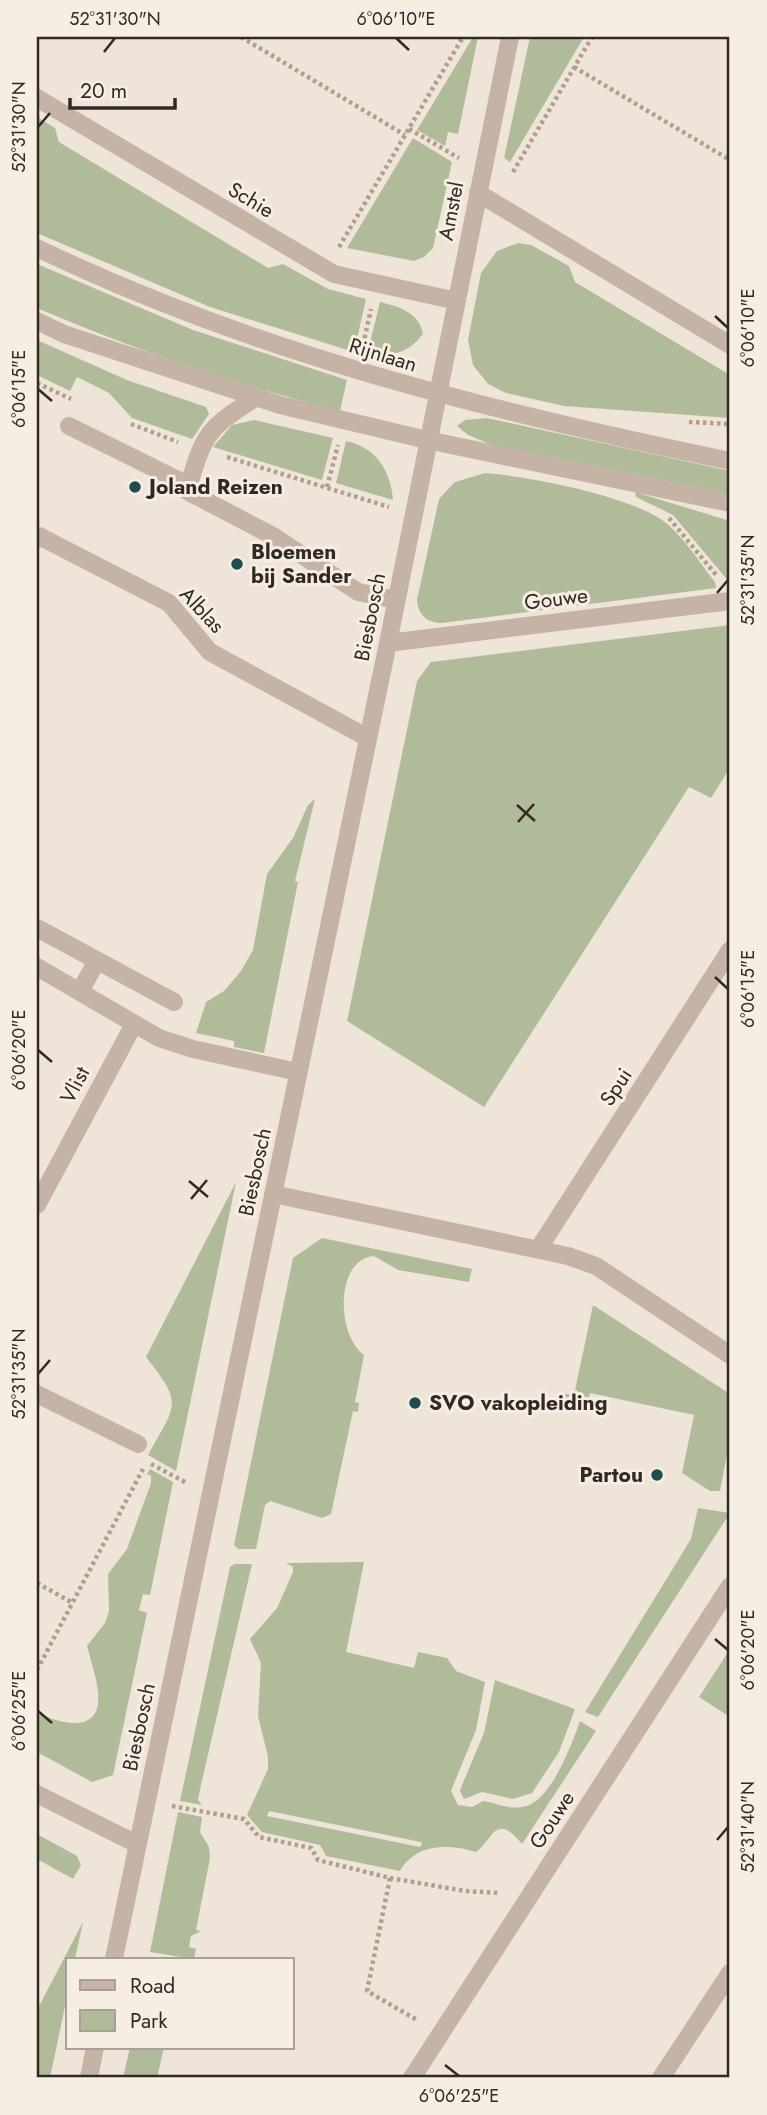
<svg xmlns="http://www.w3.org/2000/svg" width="767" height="2115" font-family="Jost,sans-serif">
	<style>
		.green { fill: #b0bc99; fill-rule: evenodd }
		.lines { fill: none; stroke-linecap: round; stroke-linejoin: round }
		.path { stroke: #b19e8f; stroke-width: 4.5; stroke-dasharray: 3.5 3.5; stroke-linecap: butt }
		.minor { stroke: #c5b4a5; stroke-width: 18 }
		.ticks { fill: none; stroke: #322926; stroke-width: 2.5 }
		.poi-dot { fill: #1e4d50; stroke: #f7eee3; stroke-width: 2.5 }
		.labels { text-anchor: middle; stroke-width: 6; stroke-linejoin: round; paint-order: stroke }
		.street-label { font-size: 21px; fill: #322926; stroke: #f7eee3 }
		.poi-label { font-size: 21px; font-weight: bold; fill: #322926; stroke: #f7eee3; text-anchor: start }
		.neatline { fill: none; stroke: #322926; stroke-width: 2.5 }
		.ticks-label { font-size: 18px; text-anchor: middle; fill: #322926 }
	</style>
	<rect width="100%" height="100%" fill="#efe4d8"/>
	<path class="green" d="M473,37H478L458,134L448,132L445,146L417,130Z
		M530,37H584L510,162L504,158Z
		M37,117L55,128L59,142L268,268L283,264L328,289L366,299L354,352L210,307L37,233Z
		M413,138L452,162L433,248L424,257L414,261L347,248Z
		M518,243L531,245L569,266L575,282L730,375V418L564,406L506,393L488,384L473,365L468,340L481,273L497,251Z
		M37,264L193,330L347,380L340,411C236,385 135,350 37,308Z
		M380,302C398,306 420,313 423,334C409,353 389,358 367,355Z
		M37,340L127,380L206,407L209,414L192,439L132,418L109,393L77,377L70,391L37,375Z
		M487,418L730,471V494L492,445L468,435L457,426L465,420Z
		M254,420L333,438L322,480L213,447L232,425Z
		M346,441C376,447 391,471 393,500L336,483Z
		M485,473C528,476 628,496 662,520C683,535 699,562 715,582L716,588L442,623C427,623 418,615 417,600L439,499L455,482Z
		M635,492L730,521V583L673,515L636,497Z
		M730,625V722L727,727H730V768L711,798L689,787L484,1107L347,1021L417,681L431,662Z
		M315,799L295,881L298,882L264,1053L234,1047V1041L196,1033L206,1002L224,991L241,971L253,950L267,874L293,838L308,805Z
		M236,1182L176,1471L148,1455C176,1404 184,1405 146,1357Z
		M322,1238L472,1269L469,1282L398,1270L374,1256C335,1259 336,1335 364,1355L355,1402L359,1403L358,1412L353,1411L331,1514L322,1518L270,1501L265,1505L256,1549H238L234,1545L293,1258Z
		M593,1305L730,1394V1438L720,1491H710L682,1473L694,1415L590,1393L586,1411L556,1405L558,1393L574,1395Z
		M150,1469L173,1482L150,1595L143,1594L139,1610L147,1613L113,1775L92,1782L37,1752V1714C48,1717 62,1723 74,1723C116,1723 92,1668 87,1646L105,1623L109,1611L108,1574L127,1549L151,1483V1476L147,1474Z
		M698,1508L730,1513L598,1717L585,1712L691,1539Z
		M364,1562L346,1652L414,1668L418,1652L447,1658L456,1671L485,1682L476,1730L451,1791L458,1805L472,1807L483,1801C498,1803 510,1811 526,1806C551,1800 572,1744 580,1721L596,1731L522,1844C495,1811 493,1840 476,1852C449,1844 416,1843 400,1871L326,1856L320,1845L262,1832L247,1815L268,1769V1757L258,1716L261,1663L250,1639L277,1608L293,1572V1567L286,1563ZM269,1811L421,1842L422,1843L420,1847L267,1816Z
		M235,1564H252L201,1785L198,1800L202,1805L180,1801L230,1567Z
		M730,1649V1717L699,1697Z
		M495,1680L575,1709L559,1752L532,1793L513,1799L482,1792L464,1799L460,1791L462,1785L484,1733Z
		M178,1812L202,1817L200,1832L209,1847L210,1858L196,1930L201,1931L191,1936L189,1947L196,1949L194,1959L150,1952Z
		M37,1834L77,1856L81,1865L73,1879L37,1859Z
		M83,1922L75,1959H68V1992L50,2078H37V2010Z
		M130,2047H164L157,2078H123Z"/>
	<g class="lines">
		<path class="path" d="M241,37L405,135
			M574,67L730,160
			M409,129L459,158
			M513,172L592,37
			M339,247L463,37
			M363,345L371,309
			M37,383L71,399
			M689,422L730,424
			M131,424L178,442
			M227,457L389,507
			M327,487L338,445
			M669,518L717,576
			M151,1464L187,1483
			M37,1583L73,1603
			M37,1670L143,1469
			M172,1806L244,1819L259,1837L311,1848L318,1860L390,1878L367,1991L417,2020
			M390,1878L465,1891L500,1893"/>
		<path class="minor" d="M37,98L334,274L457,301
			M478,193L730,345
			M37,248C257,354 492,412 730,461
			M37,321L64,334L280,405L427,440L730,503
			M69,426L178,480L187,491L273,536L358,592L396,600
			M187,491C204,435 205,430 255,398
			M37,539L39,536L169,603L210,652L368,738
			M388,643L730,601
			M37,928L174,1002
			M37,967L159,1038L193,1049L298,1072
			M80,991L97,961
			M273,1194L568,1256L596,1266L730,1355
			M37,1205L134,1024
			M539,1248L730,950
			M37,1394L138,1444
			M37,1794L137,1844
			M114,1959L388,643L510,37
			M89,2078L95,2047
			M412,2078L730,1586
			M661,2078L730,1973"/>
	</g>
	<path class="ticks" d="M396,38L409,50M104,52L115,38M38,127L50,113M715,316L728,328M38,389L52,401M717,593L728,580M517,805L535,821M518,822L534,804M715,977L728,989M38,1050L52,1062M189,1181L208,1197M191,1199L207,1180M38,1374L50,1360M715,1639L728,1650M38,1711L52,1723M717,1840L728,1827M445,2065L459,2076"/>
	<g class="poi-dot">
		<circle cx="135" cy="487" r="7"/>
		<circle cx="237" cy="564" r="7"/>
		<circle cx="415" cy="1403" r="7"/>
		<circle cx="657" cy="1475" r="7"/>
	</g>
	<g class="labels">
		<g class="street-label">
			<text transform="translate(251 200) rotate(31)" y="7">Schie</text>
			<text transform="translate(451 211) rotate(-79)" y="7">Amstel</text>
			<text transform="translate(383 355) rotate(17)" y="7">Rijnlaan</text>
			<text transform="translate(556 599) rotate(-7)" y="7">Gouwe</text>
			<text transform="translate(202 610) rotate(47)" y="7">Alblas</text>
			<text transform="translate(370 617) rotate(-79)" y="7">Biesbosch</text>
			<text transform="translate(75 1085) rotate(-62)" y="7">Vlist</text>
			<text transform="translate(616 1087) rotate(-57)" y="7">Spui</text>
			<text transform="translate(255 1172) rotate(-78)" y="7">Biesbosch</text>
			<text transform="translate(139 1727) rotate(-78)" y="7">Biesbosch</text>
			<text transform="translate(552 1820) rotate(-57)" y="7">Gouwe</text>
		</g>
		<g class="poi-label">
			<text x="149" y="494">Joland Reizen</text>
			<text x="251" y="559">Bloemen<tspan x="251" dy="24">bij Sander</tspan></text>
			<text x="429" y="1410">SVO vakopleiding</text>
			<text x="643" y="1482" text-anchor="end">Partou</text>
		</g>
	</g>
	<rect width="767" height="2115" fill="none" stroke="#f7eee3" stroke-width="77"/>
	<rect x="66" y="1958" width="228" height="91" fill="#f7eee3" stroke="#a89f97" stroke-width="2"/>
	<rect x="80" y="1980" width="35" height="10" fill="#c5b4a5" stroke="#a89f97" stroke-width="2"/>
	<text x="130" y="1993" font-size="21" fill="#322926">Road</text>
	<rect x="80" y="2010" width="35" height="21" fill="#b0bc99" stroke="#a89f97" stroke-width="2"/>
	<text x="130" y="2028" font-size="21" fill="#322926">Park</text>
	<path d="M70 98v10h105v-10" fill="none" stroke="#322926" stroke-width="3.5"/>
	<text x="80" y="98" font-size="21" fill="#322926" stroke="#f7eee3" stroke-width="5" paint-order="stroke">20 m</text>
	<rect x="38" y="38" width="690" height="2038" class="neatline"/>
	<g class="ticks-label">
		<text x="115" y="25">52°31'30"N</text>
		<text x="396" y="25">6°06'10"E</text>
		<text transform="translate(19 127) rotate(-90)" y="6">52°31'30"N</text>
		<text transform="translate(748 328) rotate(-90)" y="6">6°06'10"E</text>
		<text transform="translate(19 389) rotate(-90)" y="6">6°06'15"E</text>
		<text transform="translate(748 580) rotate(-90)" y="6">52°31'35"N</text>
		<text transform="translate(748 989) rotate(-90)" y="6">6°06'15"E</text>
		<text transform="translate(19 1050) rotate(-90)" y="6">6°06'20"E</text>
		<text transform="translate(19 1374) rotate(-90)" y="6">52°31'35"N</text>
		<text transform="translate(748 1650) rotate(-90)" y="6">6°06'20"E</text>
		<text transform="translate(19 1711) rotate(-90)" y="6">6°06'25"E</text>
		<text transform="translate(748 1827) rotate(-90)" y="6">52°31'40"N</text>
		<text x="459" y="2102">6°06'25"E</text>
	</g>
</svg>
